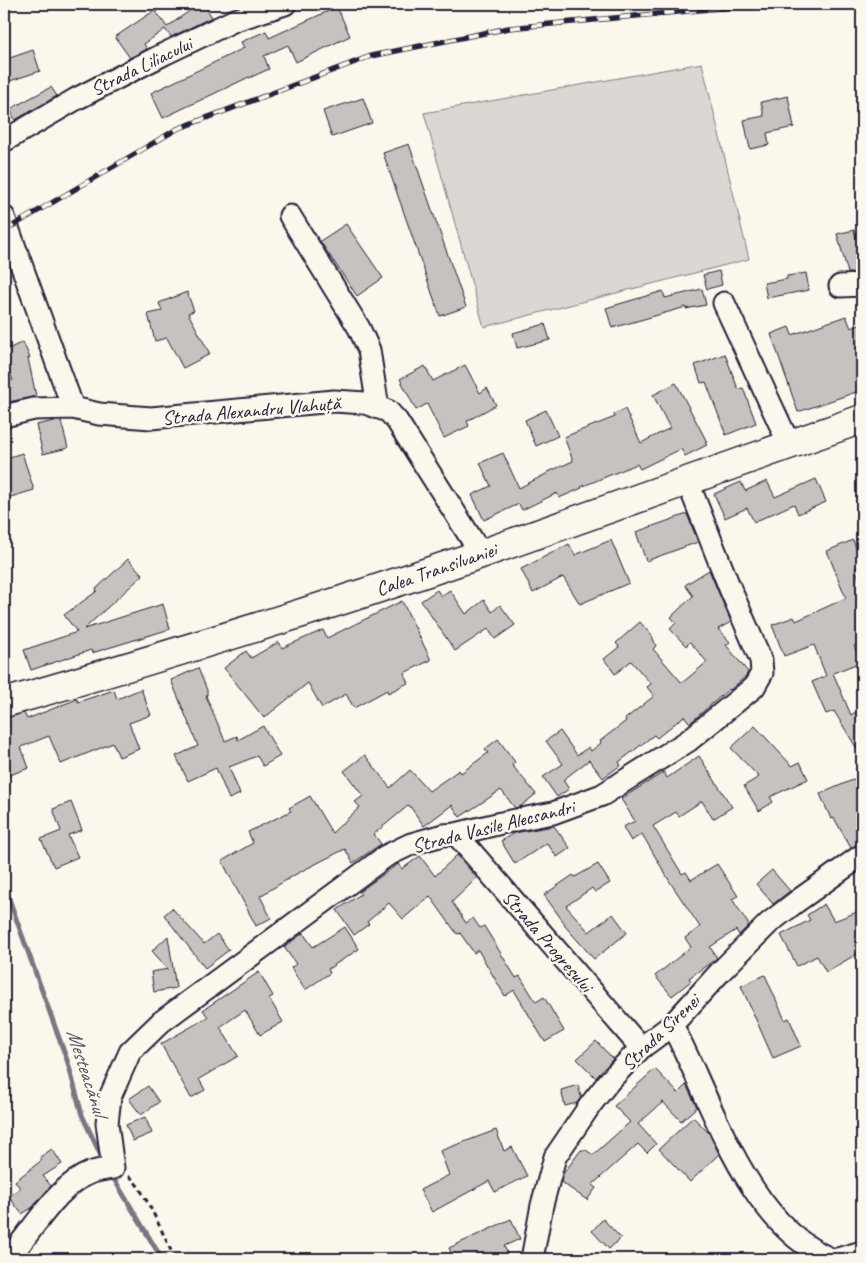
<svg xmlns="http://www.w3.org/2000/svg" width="866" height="1263" font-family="Caveat,sans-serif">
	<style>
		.green { fill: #dbd8d3; stroke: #7e7d87 }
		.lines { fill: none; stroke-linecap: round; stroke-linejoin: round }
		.stream { stroke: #787681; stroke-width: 5 }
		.building { fill: #c6c2c0; stroke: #22223b }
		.minor-casing { stroke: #22223b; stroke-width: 25 }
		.highway-casing { stroke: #22223b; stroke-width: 31 }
		.path { stroke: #22223b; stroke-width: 3; stroke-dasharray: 5 4; stroke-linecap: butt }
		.minor { stroke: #fbf7ec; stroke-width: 21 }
		.highway { stroke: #fbf7ec; stroke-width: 28 }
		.rail-casing { stroke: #22223b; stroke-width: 5.5 }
		.rail { stroke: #fbf7ec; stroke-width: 4; stroke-dasharray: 11; stroke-linecap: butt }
		.labels { text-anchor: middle; stroke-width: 5; stroke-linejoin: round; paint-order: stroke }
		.street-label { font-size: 20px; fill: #22223b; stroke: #fbf7ec }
		.water-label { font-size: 21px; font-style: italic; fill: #545364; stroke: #fbf7ec }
	</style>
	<rect width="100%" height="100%" fill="#fbf7ec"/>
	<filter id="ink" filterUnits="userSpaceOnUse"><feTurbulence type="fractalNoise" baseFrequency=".02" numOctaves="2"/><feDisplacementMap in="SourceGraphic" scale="10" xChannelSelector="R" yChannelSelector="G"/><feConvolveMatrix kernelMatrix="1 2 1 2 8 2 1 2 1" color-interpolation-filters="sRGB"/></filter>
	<g filter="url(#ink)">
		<path class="green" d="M702,63L749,259L484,327L424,113Z"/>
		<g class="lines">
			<path class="stream" d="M4,885L68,1063L82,1115L102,1158
				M111,1174L162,1259"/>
		</g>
		<path class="building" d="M199,4H203L212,17L171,37L165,29L144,44L147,49L130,58L115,37L155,10L167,27Z
			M337,7L350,36L296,62L288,45L264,56L269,69L249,78V77L163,118L151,93L244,48L241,42L266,31L269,38Z
			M33,50L40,71L4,83V60Z
			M51,87L57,96L15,120L10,109Z
			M788,96L794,127L767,133L769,145L750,149L744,120L764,116L761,102Z
			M363,98L372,123L332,137L323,111Z
			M409,144L466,307L440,316L383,153Z
			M346,224L383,278L357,296L320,241Z
			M854,230L862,261V273H848L837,234Z
			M719,271L722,285L707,289L703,275Z
			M806,273L809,290L767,298L764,283L787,279V276Z
			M702,289L706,305L686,309V307L612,328L606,308L663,291L665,298Z
			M187,292L194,311L188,313L210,354L183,368L167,338L155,341L148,314L162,311L159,303Z
			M846,316L851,328L862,324V390L798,412L771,334L789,327L792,335Z
			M545,324L550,340L517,348L513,333Z
			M23,342L30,358H28L36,396L4,403V381L13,380L4,360V351Z
			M725,354L738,389L743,388L756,423L726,435L706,382L701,383L695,365Z
			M465,365L480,393L487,388L496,405L467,421L469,426L444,438L427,404L416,410L400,379L425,366L433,381Z
			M676,383L707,442L705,443L707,445L685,456L681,449L640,469L637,464L581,487L582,488L559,498L557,493L522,510L519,504L484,520L472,495L491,486L480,463L503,453L519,488L548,473V472L573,461L564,437L615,417L614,414L625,409L641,443L670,428L653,395Z
			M546,410L558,436L536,446L525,420Z
			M54,421H61L68,448L43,454L36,425Z
			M22,453L34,490L4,499V459Z
			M816,479L826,502L798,514L794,504L754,522L747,508L725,518L714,494L741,482L745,491L767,481L775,497Z
			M687,514L698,542L646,561L636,532Z
			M611,540L629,583L580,604L563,577L533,593L521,569L569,544L575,555Z
			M853,540L862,563V566L855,568L862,585V642L854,646L861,662L833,673L851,715L862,708V757L834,711L826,714L812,682L826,676L814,645L784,656L772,625L794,617L796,621L846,598L827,551Z
			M128,559L143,575L84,629L163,604L170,629L92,653L91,650L31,670L24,650L77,632L64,615L97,591L96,589Z
			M709,570L731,622L718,629L730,642L726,645L748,672L745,677L730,690L729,689L690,723L684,716L657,738L654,735L619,762L621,765L603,778L589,760L563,780L569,789L557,797L543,777L563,764L546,741L560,731L577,755L589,747L591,751L601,743L600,741L626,721L625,719L654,696L647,687L651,684L631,661L615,674L604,659L619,647L616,643L640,622L652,636L656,646L653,649L682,683L707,662L690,642L686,646L670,629L676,623L671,617L693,596L685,585Z
			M437,590L441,596L450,590L466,614L484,600L492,612L500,605L515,625L495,639L488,629L455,651L421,601Z
			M402,601L431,660L404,673L408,683L388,693L387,690L354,708L346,694L322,708L308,683L264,718L224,668L246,651L251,658L279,642L282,648L323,630L327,638Z
			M198,668L207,690V695L206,696L225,741L237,736L238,740L263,726L280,756L263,766L257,756L229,767L240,794L229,799L216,768L188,781L176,756L198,746L171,680Z
			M141,689L151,715L129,723L139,749L119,757L113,743L61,764L49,736L21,747L29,768L4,777V718L24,713L27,719L77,699L78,702L114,690L117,699Z
			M755,726L792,766L800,762L808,779L770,797L773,802L759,811L744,786L759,777L731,748Z
			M498,739L515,762L512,765L536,794L521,806L515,808L501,790L460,817L452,805L424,826L409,805L374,834L381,844L353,863L345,849L298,873L260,896L271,918L256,926L222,861L253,843L248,832L291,811L289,808L310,796L332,833L360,807L355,802L363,796L344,771L365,755L390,788L410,770L429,791L459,770L461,773L488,753L485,749Z
			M699,756L732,807L713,819L702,801L679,816L676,812L653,826L682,874L686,872L691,880L717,864L738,896L732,899L749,925L739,935L736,930L710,947L717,958L689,978L691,981L672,996L655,976L691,947L685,938L700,927L670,882L642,834L631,841L623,827L635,821L621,799L664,772L667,778Z
			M862,776V843L851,848L834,818L831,819L820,794Z
			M71,802L82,830L68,835L78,857L54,867L41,839L61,831L53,809Z
			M554,826L570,848L557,857L547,843L515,864L501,841L514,833Z
			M457,855L477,878L452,902L466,923L473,918L480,928L484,926L516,978L520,976L536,1002L544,997L564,1031L545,1042L514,990L505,996L478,950L474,953L460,933L457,934L430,896L403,919L389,903L367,922L369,924L354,935L337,910L361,894L359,892L367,886L398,864L402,869L420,856L435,876Z
			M598,864L610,883L595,892L592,888L566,906L589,932L613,914L627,933L594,959L564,925L565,924L544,895L573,875L575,877Z
			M772,870L790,891L773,904L756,884Z
			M824,904L834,921L862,910V951L826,972L817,956L797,966L781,935L810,920L807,915Z
			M172,908L204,944L217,934L229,950L205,968L164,915Z
			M345,927L359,949L328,969L330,973L305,990L291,968L296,964L284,947L303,933L313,947Z
			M168,936L176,988L154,992L151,972L168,969L152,951Z
			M259,972L273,996L269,998L283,1022L260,1035L245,1010L220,1027L238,1056L199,1079L205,1090L191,1098L161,1044L208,1017L203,1010Z
			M765,975L785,1020L789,1018L801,1046L773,1058L741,986Z
			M596,1041L613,1059L596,1078L577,1059Z
			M655,1069L678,1093L686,1085L697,1107L681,1121L663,1102L638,1124L656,1144L647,1153L638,1144L592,1185L596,1188L587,1200L561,1182L563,1174L581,1150H586L593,1155L630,1122L614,1106Z
			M578,1085L581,1097L577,1103L565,1106L561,1090Z
			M148,1086L159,1102L141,1115L129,1099Z
			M145,1117L152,1133L133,1141L126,1125Z
			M693,1117L709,1133L719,1154L690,1182L659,1149Z
			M496,1130L504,1151L512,1147L527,1176L495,1192L489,1181L432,1212L420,1190L449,1175L440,1151Z
			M52,1149L62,1164L43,1176L51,1186L33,1207L22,1214L9,1197L20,1188L15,1181L42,1160L40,1157Z
			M511,1219L520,1239L504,1246L510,1259H454L449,1248Z
			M603,1219L621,1238L609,1249L592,1231Z"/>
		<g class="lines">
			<defs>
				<path id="minor" d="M4,141L76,99L164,54L235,20L285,4
					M290,216L359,328L369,350L378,408
					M4,217L73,408
					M840,286L862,285
					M724,303L789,444
					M4,416L34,409L73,408L99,414L151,418L334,401L365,403L388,411L397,421L481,554
					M456,834L641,1048
					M672,1025C712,1100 746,1224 831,1259
					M7,1259C32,1233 56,1186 90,1173C97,1170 106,1169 113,1168L107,1123L110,1097L130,1052L161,1022L386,856L411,844L443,835L456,834L501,823L553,813L602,795L688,741L754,687L762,673L761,660L729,586L687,480
					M532,1259L542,1205L555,1157L591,1104L610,1080L641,1048L672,1025L720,972L769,923L796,902L862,855
					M837,1259L862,1252"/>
				<path id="highway" d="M4,703C164,657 323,608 481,554C608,510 735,463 862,419"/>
			</defs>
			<use href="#minor" class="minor-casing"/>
			<use href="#highway" class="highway-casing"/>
			<path class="path" d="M129,1176C142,1184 167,1243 175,1259"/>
			<use href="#minor" class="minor"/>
			<use href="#highway" class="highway"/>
			<defs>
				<path id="rail" d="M4,231L177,129L371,56L509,28L762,4"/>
			</defs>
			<use href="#rail" class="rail-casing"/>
			<use href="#rail" class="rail"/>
		</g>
	</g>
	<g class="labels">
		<g class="street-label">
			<text transform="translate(141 66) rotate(-26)" y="7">Strada Liliacului</text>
			<text transform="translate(251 410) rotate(-5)" y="7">Strada Alexandru Vlahuță</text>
			<text transform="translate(436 569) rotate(-19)" y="7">Calea Transilvaniei</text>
			<text transform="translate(493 826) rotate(-14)" y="7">Strada Vasile Alecsandri</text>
			<text transform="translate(548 941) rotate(49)" y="7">Strada Progresului</text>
			<text transform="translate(660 1032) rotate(-44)" y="7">Strada Sirenei</text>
		</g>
		<g class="water-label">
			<text transform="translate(87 1072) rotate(72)" y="7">Mesteacănul</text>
		</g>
	</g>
	<rect width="866" height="1263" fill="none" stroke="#fbf7ec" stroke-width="20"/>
	<rect x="10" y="10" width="846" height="1243" fill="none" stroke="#22223b" stroke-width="2" filter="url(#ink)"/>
</svg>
